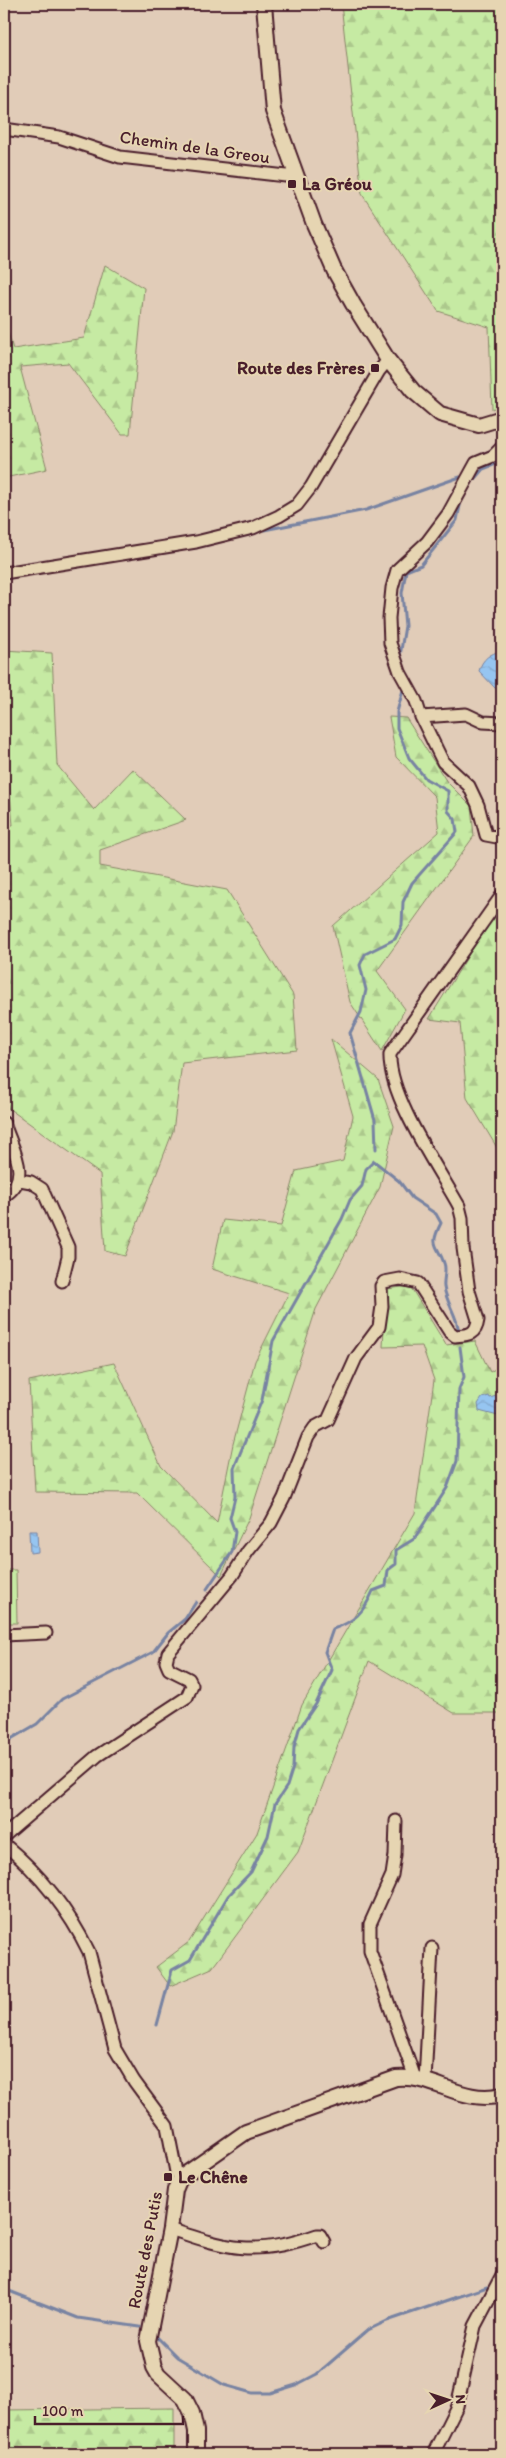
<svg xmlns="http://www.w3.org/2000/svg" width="506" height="2458" font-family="Itim,sans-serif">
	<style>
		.grass { fill: #c6eaa3; stroke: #888467 }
		.forest { fill: url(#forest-firs); stroke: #888467 }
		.water { fill: url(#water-waves); stroke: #7883a2 }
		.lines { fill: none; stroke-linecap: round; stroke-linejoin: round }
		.stream { stroke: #7883a2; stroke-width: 3 }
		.minor-casing { stroke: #4a1f2b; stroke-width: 15 }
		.tertiary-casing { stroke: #4a1f2b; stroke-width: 18 }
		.minor { stroke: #e6d5b2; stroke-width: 11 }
		.tertiary { stroke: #e6d5b2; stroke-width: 14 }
		.poi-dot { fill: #4a1f2b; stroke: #e6d5b2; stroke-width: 2 }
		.labels { text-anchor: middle; stroke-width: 4; stroke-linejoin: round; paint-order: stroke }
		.street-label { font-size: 18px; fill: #4a1f2b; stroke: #e6d5b2 }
		.poi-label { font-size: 18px; font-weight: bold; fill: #4a1f2b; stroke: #e6d5b2; text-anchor: start }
	</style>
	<defs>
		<pattern id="forest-firs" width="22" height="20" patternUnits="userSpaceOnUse" patternTransform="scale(1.25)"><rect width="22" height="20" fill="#c6eaa3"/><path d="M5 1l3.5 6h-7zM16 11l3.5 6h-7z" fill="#acc88c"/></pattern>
		<pattern id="water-waves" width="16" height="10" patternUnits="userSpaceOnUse" patternTransform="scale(1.25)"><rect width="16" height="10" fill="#96c5f1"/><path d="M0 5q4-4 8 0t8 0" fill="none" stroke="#83a9cf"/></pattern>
	</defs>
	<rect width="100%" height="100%" fill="#e1ccb8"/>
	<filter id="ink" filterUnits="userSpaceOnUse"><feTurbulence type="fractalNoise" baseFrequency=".02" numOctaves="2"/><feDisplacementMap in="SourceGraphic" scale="10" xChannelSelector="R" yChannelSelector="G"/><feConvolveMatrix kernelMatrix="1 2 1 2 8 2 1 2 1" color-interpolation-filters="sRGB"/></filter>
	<g filter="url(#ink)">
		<path class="grass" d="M4,1570H16L17,1623H4Z"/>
		<path class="forest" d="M341,4H502V404L492,409L489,327L438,311L362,194Z
			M105,265L144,288L130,434H122L68,363L20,367L47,469L4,478V319L13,349L84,338Z
			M4,650L52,653L57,765L94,810L133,769L186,820L100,850V866L227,890L293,995L297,1050L182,1063L173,1131L125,1256L105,1251L100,1174L8,1108L4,1091V825H13L4,732Z
			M389,717L406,718L447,782L471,806L474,836L377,971L405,1009L382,1051L350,1002L333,926L439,832L435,797L396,757Z
			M502,901V1156L467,1098L460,1023L429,1019Z
			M331,1039L378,1079L394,1126L380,1187L316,1309L249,1518L221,1576L137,1493L35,1492L29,1381L114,1363L161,1466L217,1523L233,1444L255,1361L289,1293L212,1269L223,1220L281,1226L296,1171L343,1161L353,1116Z
			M410,1286L446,1345L475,1341L490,1372L502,1365V1713H454L369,1661L298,1852L212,1968L170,1986L156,1967L189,1942L257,1833L302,1705L415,1513L434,1380L422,1346L383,1347L386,1289Z
			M174,2408V2454H4V2410Z"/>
		<path class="water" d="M502,651V689L495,688L479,671C482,659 490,653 502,651Z
			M502,1374V1398L500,1401L501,1414L498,1416L479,1411L478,1404L482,1398L489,1396L490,1398L496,1396L499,1389L496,1376Z
			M29,1531H37L38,1552L30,1553Z"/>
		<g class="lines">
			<path class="stream" d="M471,483L483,469L496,464
				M264,530L366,510L460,477
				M403,663L400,656L405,626L402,593L406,571L421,565L457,520L461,501
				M376,1149L375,1120L350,1033L361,1012L366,990L360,965L365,954L395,939L402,925L403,902L412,883L457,832L455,819L448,811V791L426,779L409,758L397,728V712L403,690
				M207,1589L232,1552L235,1532L230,1518L235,1497L234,1468L262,1400L273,1341L342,1219L350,1200L362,1186L366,1169L374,1161L399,1181L412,1198L436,1214L441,1223C429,1247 437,1243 444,1263C447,1270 443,1279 444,1287C446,1302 457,1315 459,1332
				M4,1743L37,1724L62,1699L153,1652L168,1633L185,1619L196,1602
				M157,2025L172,1970L190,1960L228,1896L251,1872L268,1836L275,1804L287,1786L293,1767L294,1747L299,1729L316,1704L332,1670L325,1652L333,1629C354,1622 364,1612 373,1591L386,1586L388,1570L396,1564V1550L414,1539L447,1488L457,1461L459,1389L464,1377L460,1347
				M4,2289L78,2318L140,2327
				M155,2335L177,2357L224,2385L252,2393H270L296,2385L317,2374L368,2330L387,2321L487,2287"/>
			<defs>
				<path id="minor" d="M4,129L59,137L120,157L286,176L295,175
					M502,447L493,456L476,463L448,514L427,542L397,570L392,588L389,618L390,643L400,672L416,701L421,717L443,762L469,786L478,805L486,835L502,838
					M4,573L196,542L253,528L279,516L297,505L311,487L379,371L388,360
					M421,717L466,714L483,722L502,723
					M4,1123C12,1149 33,1178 4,1196
					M20,1180L31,1182L42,1189L68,1247V1257L62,1281
					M4,1635L46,1633
					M396,1821L395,1855L392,1875L370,1924V1951L415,2078
					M4,1836L97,1756L187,1697L192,1685L189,1679L169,1669L166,1662L168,1653L232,1576L248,1551L271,1523L284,1498L308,1437L315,1427L328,1420L356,1358L379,1327L382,1306L381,1286L384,1282L400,1279L418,1283L449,1331L455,1336C468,1335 476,1335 478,1320L469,1291L463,1248L462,1218L459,1206C438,1168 388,1096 390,1054L502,895
					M4,1844C39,1873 69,1911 89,1952L115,2049L134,2081L167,2126L176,2172L180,2178
					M425,2081L432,1948
					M170,2229C229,2249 255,2257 317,2235H320L324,2242
					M433,2454L457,2406L475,2326L502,2275"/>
				<path id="tertiary" d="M264,4L273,111L314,224L334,270L353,304L388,360L413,391L440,414L479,425L502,418
					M196,2454V2431L192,2413L185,2399L158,2374L154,2367L148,2341L170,2229L175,2190L180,2178L246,2132L396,2078C435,2074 461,2105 502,2095"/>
			</defs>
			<use href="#minor" class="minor-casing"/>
			<use href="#tertiary" class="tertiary-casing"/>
			<use href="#minor" class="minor"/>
			<use href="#tertiary" class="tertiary"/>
		</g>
	</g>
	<g class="poi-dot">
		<rect x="287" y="179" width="10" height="10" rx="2.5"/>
		<rect x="370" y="363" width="10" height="10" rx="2.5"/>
		<rect x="163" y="2172" width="10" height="10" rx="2.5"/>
	</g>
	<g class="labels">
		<g class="street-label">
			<text transform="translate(195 147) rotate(8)" y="6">Chemin de la Greou</text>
			<text transform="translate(145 2250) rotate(-79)" y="6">Route des Putis</text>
		</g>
		<g class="poi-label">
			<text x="302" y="190">La Gréou</text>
			<text x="365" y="374" text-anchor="end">Route des Frères</text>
			<text x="178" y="2183">Le Chêne</text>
		</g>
	</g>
	<rect width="506" height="2458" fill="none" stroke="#e6d5b2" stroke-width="20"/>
	<rect x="10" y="10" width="486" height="2438" fill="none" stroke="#4a1f2b" stroke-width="2" filter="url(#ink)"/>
	<g transform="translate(448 2400) rotate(87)" stroke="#e6d5b2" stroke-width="4" paint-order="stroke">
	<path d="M0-4L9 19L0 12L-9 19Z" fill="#4a1f2b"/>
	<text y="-8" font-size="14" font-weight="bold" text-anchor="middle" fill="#4a1f2b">N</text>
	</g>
	<path d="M35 2416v8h148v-8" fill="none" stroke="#4a1f2b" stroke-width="2.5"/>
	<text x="42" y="2416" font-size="15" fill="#4a1f2b" stroke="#e6d5b2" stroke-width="4" paint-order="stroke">100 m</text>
</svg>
